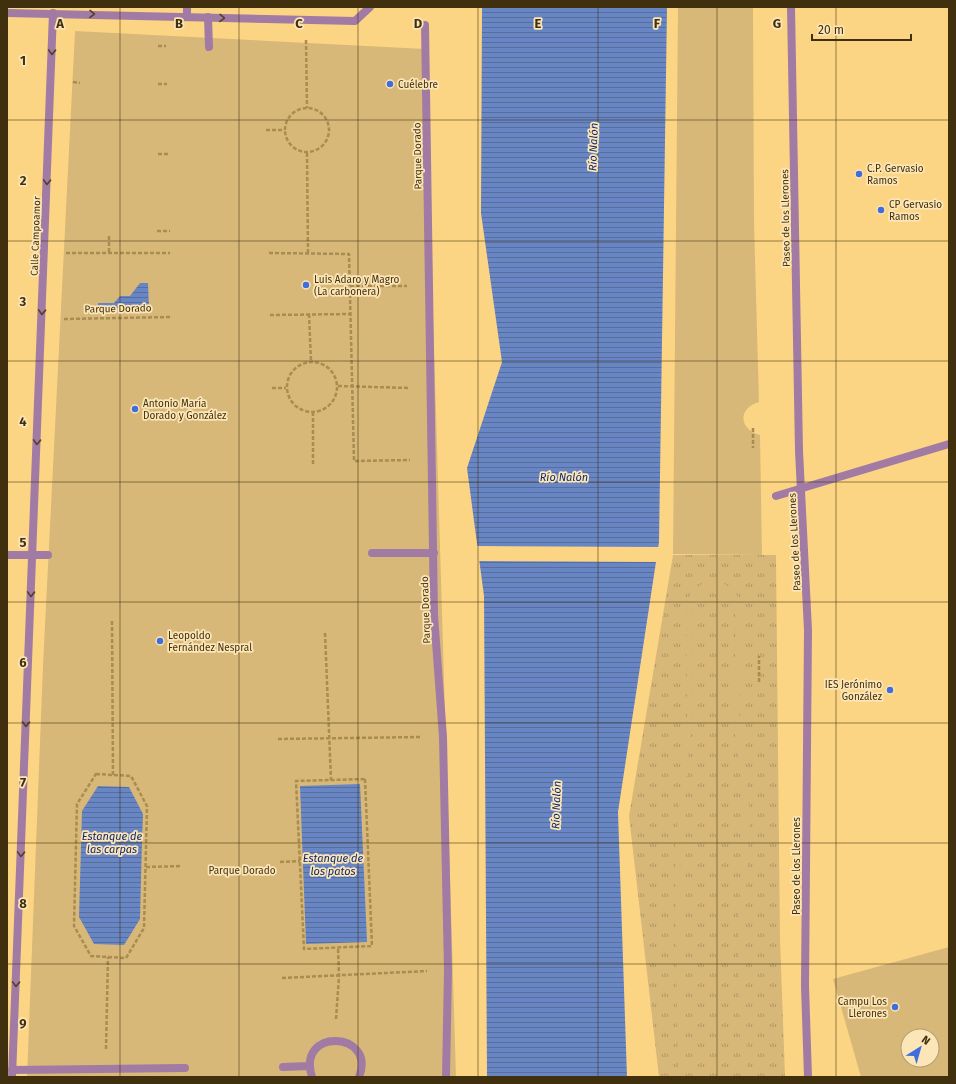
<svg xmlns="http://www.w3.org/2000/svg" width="956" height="1084" font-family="'Fira Sans',sans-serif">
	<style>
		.grass { fill: url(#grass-tufts) }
		.park { fill: #d7b879; fill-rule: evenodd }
		.water { fill: url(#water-rules) }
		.pier { fill: #fcd584 }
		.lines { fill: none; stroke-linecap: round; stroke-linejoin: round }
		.path { stroke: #a98c50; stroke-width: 2.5; stroke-dasharray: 4 2; stroke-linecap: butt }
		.service { stroke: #a17ba3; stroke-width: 8 }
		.pedestrian { stroke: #a17ba3; stroke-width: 8 }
		.minor { stroke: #a17ba3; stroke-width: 8 }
		.tertiary { stroke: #a17ba3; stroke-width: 8 }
		.oneway { stroke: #533f2b }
		.grid { fill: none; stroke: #40300d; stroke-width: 1; stroke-opacity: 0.55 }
		.poi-dot { fill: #406dde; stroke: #fce5b6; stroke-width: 1.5 }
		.labels { text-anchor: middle; stroke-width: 3.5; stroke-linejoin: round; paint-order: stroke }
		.poi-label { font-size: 10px; fill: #40300d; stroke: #fce5b6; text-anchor: start }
		.street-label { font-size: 10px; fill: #40300d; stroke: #fce5b6 }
		.park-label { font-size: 10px; fill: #423413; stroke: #fce5b6 }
		.water-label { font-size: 11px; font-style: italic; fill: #0e2972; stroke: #fce5b6 }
		.grid-label { font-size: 13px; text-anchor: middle; font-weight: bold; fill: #40300d; stroke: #fce5b6; stroke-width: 3.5; stroke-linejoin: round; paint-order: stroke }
	</style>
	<defs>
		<pattern id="grass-tufts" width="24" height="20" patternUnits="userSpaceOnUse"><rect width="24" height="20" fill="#d7b879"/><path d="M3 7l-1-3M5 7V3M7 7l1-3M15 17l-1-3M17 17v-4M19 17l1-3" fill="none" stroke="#b09662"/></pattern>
		<pattern id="water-rules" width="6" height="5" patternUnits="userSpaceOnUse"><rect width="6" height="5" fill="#6885c4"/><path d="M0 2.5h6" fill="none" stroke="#576d9e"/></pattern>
	</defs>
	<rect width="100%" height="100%" fill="#fcd584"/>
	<path class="grass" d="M673,555H776L780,939L785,1077H659L629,816Z"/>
	<path class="park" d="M678,7H753L754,222L759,402C738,408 738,429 760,435L762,555L673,554Z
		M75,31L425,49L456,1077H27L43,665Z
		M712,581L722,583L732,588L738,597L743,625L739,711L750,814L745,913L747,1077H741L740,1061C740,1011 738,962 739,913C740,880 745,846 744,813C744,779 734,745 733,711C732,678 738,645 735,611C732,582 698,579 692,610V717L680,853L683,1077L678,1076L675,852L687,715L686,610C688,593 695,585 712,581Z
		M949,947V1077H861L833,979ZM908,1036H932V1060H908Z"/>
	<path class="water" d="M482,7H667L659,542L618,812L627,1077H487L484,596L467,468L502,362L481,213Z
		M140,283H148L149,309L98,308V303H114L120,296H130Z
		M360,784L367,942L306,944L300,786Z
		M98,786L129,787L143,814L142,840L140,919L124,945L94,944L79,917L82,811Z"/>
	<path class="pier" d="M476,546L660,547L658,562L478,561Z"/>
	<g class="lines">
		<path class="path" d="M306,40L307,108
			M158,46H166
			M73,82L80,83
			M158,84H167
			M285 130a22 22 0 1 1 44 0a22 22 0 1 1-44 0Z
			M266,130H284
			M307,153L308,254
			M158,154H168
			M157,231H170
			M109,236V253
			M66,253H170
			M269,253L349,254L354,461L410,460
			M350,286H407
			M309,314L311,361
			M270,315L351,314
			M64,319L172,317
			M287 387a25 25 0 1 1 50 0a25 25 0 1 1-50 0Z
			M338,386L409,388
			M272,388H286
			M313,412V466
			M753,428V448
			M112,621L113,775
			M325,633L331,780
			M759,682V656
			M278,739L422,737
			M96,774L131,776L147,806L144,928L126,958L91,956L74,926L77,804Z
			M365,779L372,946L304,949L296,781Z
			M280,862L300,861
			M146,867L182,866
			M282,978L427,971
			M336,1019L339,976L338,948
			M106,1049L108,957"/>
		<path class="service" d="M776,496L949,444"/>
		<path class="pedestrian" d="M208,17L209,47
			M425,25L434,615L443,737L448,970L446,1077
			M372,553H434
			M33,555H48
			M283,1067L309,1066
			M12,1070L185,1068
			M312,1077C296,1027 377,1031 359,1077"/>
		<path class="minor" d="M187,7V17
			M791,7L799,451L808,630L805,986L808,1077
			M7,555H33
			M12,1077L53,13"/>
		<path class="tertiary" d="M7,13L355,21L370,7"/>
	</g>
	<defs><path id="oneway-chevron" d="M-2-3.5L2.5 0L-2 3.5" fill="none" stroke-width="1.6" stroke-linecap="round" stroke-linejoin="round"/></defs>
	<g class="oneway">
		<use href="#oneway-chevron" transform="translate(92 14) rotate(1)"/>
		<use href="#oneway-chevron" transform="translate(222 18) rotate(1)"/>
		<use href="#oneway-chevron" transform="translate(52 52) rotate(92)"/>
		<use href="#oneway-chevron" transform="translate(47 182) rotate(92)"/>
		<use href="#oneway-chevron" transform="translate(42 312) rotate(92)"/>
		<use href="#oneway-chevron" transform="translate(37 442) rotate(92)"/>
		<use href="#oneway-chevron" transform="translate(31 594) rotate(92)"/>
		<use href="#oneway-chevron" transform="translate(26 724) rotate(92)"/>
		<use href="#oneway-chevron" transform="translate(21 854) rotate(92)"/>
		<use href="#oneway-chevron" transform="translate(16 984) rotate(92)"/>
	</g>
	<path class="grid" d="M120,7V1077M239,7V1077M358,7V1077M478,7V1077M598,7V1077M717,7V1077M836,7V1077M7,120H949M7,241H949M7,361H949M7,482H949M7,602H949M7,723H949M7,843H949M7,964H949"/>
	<g class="poi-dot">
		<circle cx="390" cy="84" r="4"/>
		<circle cx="859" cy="174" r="4"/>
		<circle cx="881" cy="210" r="4"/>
		<circle cx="306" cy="285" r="4"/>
		<circle cx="135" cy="409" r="4"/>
		<circle cx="160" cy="641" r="4"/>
		<circle cx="890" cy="690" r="4"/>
		<circle cx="895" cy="1007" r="4"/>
	</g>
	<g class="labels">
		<g class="poi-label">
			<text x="398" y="88">Cuélebre</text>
			<text x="867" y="172">C.P. Gervasio<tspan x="867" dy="12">Ramos</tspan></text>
			<text x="889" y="208">CP Gervasio<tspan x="889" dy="12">Ramos</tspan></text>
			<text x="314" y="283">Luis Adaro y Magro<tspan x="314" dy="12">(La carbonera)</tspan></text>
			<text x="143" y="407">Antonio María<tspan x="143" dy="12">Dorado y González</tspan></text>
			<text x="168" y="639">Leopoldo<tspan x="168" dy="12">Fernández Nespral</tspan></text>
			<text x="882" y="688" text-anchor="end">IES Jerónimo<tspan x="882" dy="12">González</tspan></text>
			<text x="887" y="1005" text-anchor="end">Campu Los<tspan x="887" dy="12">Llerones</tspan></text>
		</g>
		<g class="street-label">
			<text transform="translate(417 156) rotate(-91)" y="4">Parque Dorado</text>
			<text transform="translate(785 218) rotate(-91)" y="4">Paseo de los Llerones</text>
			<text transform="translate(35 236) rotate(-88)" y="4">Calle Campoamor</text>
			<text transform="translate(118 308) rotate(-1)" y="4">Parque Dorado</text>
			<text transform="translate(794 542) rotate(-93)" y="4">Paseo de los Llerones</text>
			<text transform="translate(425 610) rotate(-92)" y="4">Parque Dorado</text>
			<text transform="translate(796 866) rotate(-90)" y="4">Paseo de los Llerones</text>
		</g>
		<g class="park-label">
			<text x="242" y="874">Parque Dorado</text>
		</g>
		<g class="water-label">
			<text transform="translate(593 147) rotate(-88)" y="4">Río Nalón</text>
			<text x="564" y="481">Río Nalón</text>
			<text transform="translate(556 805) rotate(-88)" y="4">Río Nalón</text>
			<text x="112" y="840">Estanque de<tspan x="112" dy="13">las carpas</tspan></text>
			<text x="333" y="862">Estanque de<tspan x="333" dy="13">los patos</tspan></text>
		</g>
	</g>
	<g class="grid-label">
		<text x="60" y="28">A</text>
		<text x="179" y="28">B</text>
		<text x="299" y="28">C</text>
		<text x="418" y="28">D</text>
		<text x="538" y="28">E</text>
		<text x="657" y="28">F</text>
		<text x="777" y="28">G</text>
		<text x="23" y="65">1</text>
		<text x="23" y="185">2</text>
		<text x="23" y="306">3</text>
		<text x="23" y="426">4</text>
		<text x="23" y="547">5</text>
		<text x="23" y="667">6</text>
		<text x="23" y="787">7</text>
		<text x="23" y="908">8</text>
		<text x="23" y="1028">9</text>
	</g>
	<rect width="956" height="1084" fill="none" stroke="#40300d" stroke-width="16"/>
	<g transform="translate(920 1048) rotate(37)"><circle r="19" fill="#fce5b6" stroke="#b19d72"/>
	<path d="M0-3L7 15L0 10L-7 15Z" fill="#406dde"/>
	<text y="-6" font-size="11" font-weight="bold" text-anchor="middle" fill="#40300d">N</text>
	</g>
	<path d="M812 34v6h99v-6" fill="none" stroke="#40300d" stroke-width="2"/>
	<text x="818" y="34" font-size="12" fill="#40300d" stroke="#fce5b6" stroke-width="3" paint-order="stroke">20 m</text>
</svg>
